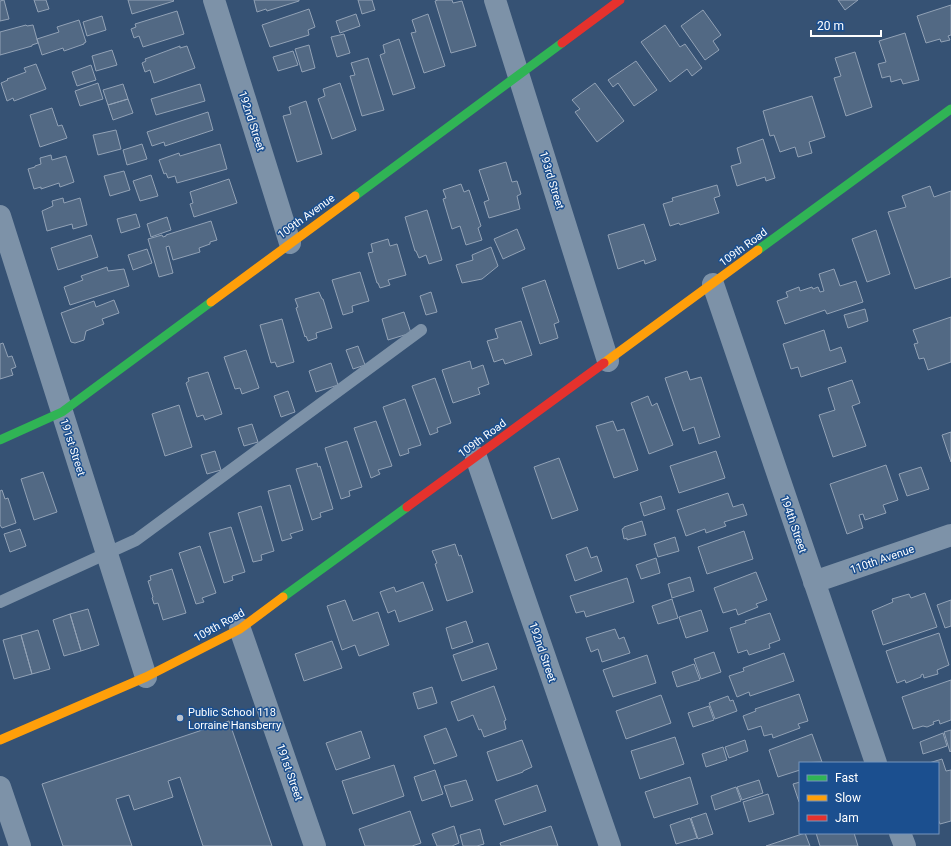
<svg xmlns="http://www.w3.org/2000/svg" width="951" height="846" font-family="Roboto,sans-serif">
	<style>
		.building { fill: #526984; stroke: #92a2b6 }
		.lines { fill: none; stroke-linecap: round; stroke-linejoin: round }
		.lane { stroke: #7d92a8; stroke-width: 12 }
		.street { stroke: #7d92a8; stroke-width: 22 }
		.fast { stroke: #30b455; stroke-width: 9 }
		.slow { stroke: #ff9f0a; stroke-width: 9 }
		.jam { stroke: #e5322d; stroke-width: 9 }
		.poi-dot { fill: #b9c2ce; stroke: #1b4f8f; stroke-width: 1.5 }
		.labels { text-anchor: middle; stroke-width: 3; stroke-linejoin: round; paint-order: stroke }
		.street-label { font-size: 11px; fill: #fff; stroke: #1b4f8f }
		.poi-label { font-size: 11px; fill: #fff; stroke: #1b4f8f; text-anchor: start }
	</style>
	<rect width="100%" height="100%" fill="#365274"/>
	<path class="building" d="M4,0L9,19L0,21V1Z
		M34,0H46L49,9L38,12Z
		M128,0H173L174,1L132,14Z
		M254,0H299V1L267,11L266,9L257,12Z
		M358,0H372L375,10L362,14Z
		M438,0H452L453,3L462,1L476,46L451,53L435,1Z
		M838,0H858L845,10Z
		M951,5V35L948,36L950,40L941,42L940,39L926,43L917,16Z
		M309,9L315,27L308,30L309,35L270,47L262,25Z
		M703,10L721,35L713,41L719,50L705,60L681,26Z
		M177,11L184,34L143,47L139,36L134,38L131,29L136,27L135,24Z
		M356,14L360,26L340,33L336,21Z
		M428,14L445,66L424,73L411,33L416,32L412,20Z
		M102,16L106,30L87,36L83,22Z
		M79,20L86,42L84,43V44L64,51L63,48L42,55L37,39L59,32L57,27Z
		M26,25L27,26L33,25L38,43L32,45V46L0,55V32Z
		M665,25L680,47L685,44L702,68L692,76L687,69L670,82L641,42Z
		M905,33L919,80L903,84L901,79L891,82L890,76L882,78L878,64L886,62L879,41Z
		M344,34L350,53L337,57L331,37Z
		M399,39L415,88L393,95L380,55L385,53L383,45Z
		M309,45L315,68L302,72L295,49Z
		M180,46V48L187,46L195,68L154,83L150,70L145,72L142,63L146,61L145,59Z
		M112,50L117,65L96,71L92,56Z
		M293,51L298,65L278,71L273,57Z
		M855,52L872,107L846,116L834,78L841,76L835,58Z
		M368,58L384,110L362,116L350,76L355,75L351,63Z
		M636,61L657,90L634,106L618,83L613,87L608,80Z
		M36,64L46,89L14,101L13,98L7,101L1,83L8,80L7,79L26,72L24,68Z
		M91,65L96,80L77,86L72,72Z
		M98,83L103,99L80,106L75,91Z
		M340,83L356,130L332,139L318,99L325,96L323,89Z
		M595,83L624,121L597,142L575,112L580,109L572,100Z
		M123,84L128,99L108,105L103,90Z
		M200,84L205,101L156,115L151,99Z
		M812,96L825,137L809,142L812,153L798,157L795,147L780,152L774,135L770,136L763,111Z
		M128,99L133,113L113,120L108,105Z
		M306,101L322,154L297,162L283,116L291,114L289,107Z
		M52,108L58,126L62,125L67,138L40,147L30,115Z
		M208,112L213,130L165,146L164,142L152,146L147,132Z
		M116,130L121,149L98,155L93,135Z
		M763,139L775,178L766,181L765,177L737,186L731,166L741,163L737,148Z
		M142,144L147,159L127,165L123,150Z
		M220,144L227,169L177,183L175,176L168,178L166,173L164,174L159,160L179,153L180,156Z
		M51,155L52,160L66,156L74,182L60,187L59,183L41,189V187L34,189L28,169L35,167V166L41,164L40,158Z
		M506,162L512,182L517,181L521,194L517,196L520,209L489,218L484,202L489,200L479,170Z
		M124,171L130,190L110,196L104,176Z
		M151,175L158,196L140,201L133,181Z
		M229,179L237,203L194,217L190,204L193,203L190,192Z
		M461,184L464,192L469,190L481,226L478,228L482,240L466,245L460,226L452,229L443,199L446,198L443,190Z
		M717,185L720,196L714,198L719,213L680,225L679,223L670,226L663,204L673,201L672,198Z
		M930,186L934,197L951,191V277L915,289L888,212L906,207L902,196Z
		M63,198L64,203L80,198L87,225L73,229L72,224L47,231L42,211L53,206L52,201Z
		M427,210L442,260L429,264L426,255L419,258L416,251H415L405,217Z
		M136,214L140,227L121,233L117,219Z
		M167,217L171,230L151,237L147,224Z
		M211,221L217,240L210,242V244L199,248L200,252L173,260L169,246L166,247L173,273L159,277L148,239L162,235L163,237L166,236V235Z
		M644,224L656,260L645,264L644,260L618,269L608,235Z
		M517,229L525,249L503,259L494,239Z
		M876,230L890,274L867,282L852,239Z
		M91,235L98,257L58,270L51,248Z
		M388,239L390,246L397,244L406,275L388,280L390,285L380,288L378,283H377L368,253L373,252L371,244Z
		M491,247L498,266L482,279L462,283L456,265L473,260L472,255Z
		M147,249L152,263L133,270L128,255Z
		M107,267L108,271L124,269L129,286L70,305L64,287L83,280L81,276Z
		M834,269L840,286L856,281L863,302L827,314L825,310L785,324L777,301L788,297L786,292L799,287L800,291L812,287L813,289L818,287L820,292L824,291L819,274Z
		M360,272L369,301L352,306L353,312L343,315L332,280Z
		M545,280L559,322L554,324L558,338L540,344L522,288Z
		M319,292L322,299H323L332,328L316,333L317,338L308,341L306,336L305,337L296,308L298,307L295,299Z
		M431,292L437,312L426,315L420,296Z
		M114,300L119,313L102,319L104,324L86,331L84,340L75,343L71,342L61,313L94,301L96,307Z
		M865,309L868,321L848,328L844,315Z
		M404,312L411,333L388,340L382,319Z
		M951,317V362L928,370L924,358L919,359L914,344L918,343L913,330Z
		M282,319L294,362L277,367L275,362L271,363L260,325Z
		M521,321L532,355L505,364L503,359L494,362L487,341L498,338L495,329Z
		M824,330L830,351L841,347L846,362L801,377L798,367L791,369L783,344Z
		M3,343L8,357L12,356L16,367L11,369L13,375L0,379V344Z
		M358,346L365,365L353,369L346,350Z
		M246,350L259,388L242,394L240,388L235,389L224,357Z
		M470,361L472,369L483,365L489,384L478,388L480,394L453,403L442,370Z
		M331,363L338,385L316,392L309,371Z
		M687,371L690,380L701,377L720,437L699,444L694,427L683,431L665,378Z
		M208,372L222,414L205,420L203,415L197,417L186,383L189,381L188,378Z
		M435,378L451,423L437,428L438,432L430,435L412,386Z
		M852,380L860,403L852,406L866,446L833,457L819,415L835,410L828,388Z
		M288,391L295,412L281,417L274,396Z
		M648,396L652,406L657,403L673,445L649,454L631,403Z
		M405,399L421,445L408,449L409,453L400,456L383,407Z
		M179,405L192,447L165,456L152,414Z
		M376,421L392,466L378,470L380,474L371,478L354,428Z
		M613,421L617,431L624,429L638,470L614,478L596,426Z
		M252,424L258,442L244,446L238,428Z
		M951,432V462L942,435Z
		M347,441L362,487L349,491L350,496L341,499L325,448Z
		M215,451L221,470L207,474L201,455Z
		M716,451L725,478L679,493L670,466Z
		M559,458L578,510L552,519L534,467Z
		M317,463L318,467L320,466L333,509L320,513L321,517L312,520L296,469Z
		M886,465L898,500L883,505L886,513L865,520L863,514L859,515L863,528L847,534L830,484Z
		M921,467L929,489L907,496L899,474Z
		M43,472L57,512L34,520L21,479Z
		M290,485L303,530L290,534L292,538L282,541L268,491Z
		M2,490L5,499L8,498L16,523L2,528L0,525V491Z
		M728,493L733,507L743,504L747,515L724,522L726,526L706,533L705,529L686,536L677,510Z
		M661,496L665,509L644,516L640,503Z
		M261,506L274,551L261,555L262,560L253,562L238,513Z
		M642,521L646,535L627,540V538L624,539L622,529L624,528V527Z
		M231,527L245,572L232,576L233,580L224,583L209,533Z
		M20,529L26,546L10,552L4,534Z
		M744,531L753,559L707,574L698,547Z
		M675,537L679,551L658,557L654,544Z
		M455,544L459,556L461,555L473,592L447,601L435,564L437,563L432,551Z
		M200,546L216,593L202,598L204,602L196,604L179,553Z
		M587,547L591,558L597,556L602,571L575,581L566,555Z
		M656,558L660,573L641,579L636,565Z
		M172,569L186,613L163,620L158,603L154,604L152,598L153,597L148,581L151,580L150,576Z
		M756,572L767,600L756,604L758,607L738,615L736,609L723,613L714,588Z
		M690,577L694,591L672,598L668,584Z
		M627,578L634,602L586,617L584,611L576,613L570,596Z
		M423,582L433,610L399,622L395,610L388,613L380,592L394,587L396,592Z
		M925,593L937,627L883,645L872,611L893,602L892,599L909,594L911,598Z
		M672,599L678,618L658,624L652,606Z
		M345,600L353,621L378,612L389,645L359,656L355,645L342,650L327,606Z
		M951,600V626L945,628L937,605Z
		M88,609L99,645L81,651L70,614Z
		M701,610L708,631L686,638L679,617Z
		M770,613L780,640L769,644L770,648L749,655L747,650L738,653L730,628L746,623L745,621Z
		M70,614L81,651L64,656L53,620Z
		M466,621L473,642L452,649L446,628Z
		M615,629L619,639L624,637L630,653L602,662L598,649L591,652L586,638Z
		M38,630L50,669L32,674L21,635Z
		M939,633L949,665L937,670L938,674L924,678L923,674L921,675V677L906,683L905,680L897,683L886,651Z
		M21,635L32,674L14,679L3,640Z
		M332,641L342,668L304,681L295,654Z
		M488,643L497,669L462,681L453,655Z
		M714,652L721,672L701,679L694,659Z
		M784,653L794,681L750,696L749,692L737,697L729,676L744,671L743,668Z
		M647,655L656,683L613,697L603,670Z
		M694,664L700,680L677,687L672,672Z
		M951,680V720L940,724L939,720L933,722L934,724L927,727L923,726L913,729L902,697Z
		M494,686L506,720L504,721L506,729L484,737L481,729L479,730L473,715L458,721L451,702Z
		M432,687L437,703L418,709L413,693Z
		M799,694L808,721L798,724L800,728L773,738L772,734L764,736L761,726L748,730L743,716L756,711L755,709Z
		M661,695L671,723L626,739L616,711Z
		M728,696L730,701L733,700L737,711L715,719L709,703Z
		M709,706L714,720L693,727L688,713Z
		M229,721L272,846H203L180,777L168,781L173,797L134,810L129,795L116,799L132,846H63L42,784Z
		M446,728L457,756L434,764L424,736Z
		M951,730V751L950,752L944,732Z
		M361,731L370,758L336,770L326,743Z
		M943,733L947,746L923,754L920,742Z
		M812,734L822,762L800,763V770L778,777L769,750Z
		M675,737L684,764L640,779L631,751Z
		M522,740L532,767L523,771V772L497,781L487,752Z
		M745,740L748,751L729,758L725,747Z
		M723,747L727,760L706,767L702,754Z
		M942,759L946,771L951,770V821L940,824L938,819V763H929Z
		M394,765L404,796L353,814L342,781Z
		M435,770L443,794L422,801L414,777Z
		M690,777L698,804L654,818L645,792Z
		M466,780L473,800L451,807L444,786Z
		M759,780L763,793L742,800L737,787Z
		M800,782V802H799L793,784Z
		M537,785L546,811L504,825L495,800Z
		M736,787L741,801L715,810L711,796Z
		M768,794L774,814L749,822L743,802Z
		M410,811L421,843L412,846H365L359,829Z
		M706,813L713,834L698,839L691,818Z
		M690,818L697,838L676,844L670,825Z
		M454,826L459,843L452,846H437L432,834Z
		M551,826L558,846H501L500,843Z
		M480,829L484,844L477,846H463L460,835Z
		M805,833L810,846H766Z
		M816,833H854L858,846H820Z"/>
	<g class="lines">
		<path class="lane" d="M0,602L136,540L421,330"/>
		<path class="street" d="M214,0L290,243
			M495,0L608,361
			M0,216L146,677
			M713,284L876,763
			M476,457L610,846
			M814,582L951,535
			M240,629L315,846
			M0,787L20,846
			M900,833L905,846"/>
		<path class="fast" d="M355,196L562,43
			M758,250L951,109
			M0,440L62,412L211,302
			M283,597L407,507"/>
		<path class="slow" d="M211,302L355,196
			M604,363L758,250
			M0,740L146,677L240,629L283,597"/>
		<path class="jam" d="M562,43L620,0
			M407,507L604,363"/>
	</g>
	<circle class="poi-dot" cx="180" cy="718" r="4"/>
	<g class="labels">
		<g class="street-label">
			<text transform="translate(252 121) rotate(72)" y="4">192nd Street</text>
			<text transform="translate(552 180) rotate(73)" y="4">193rd Street</text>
			<text transform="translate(306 216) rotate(-36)" y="4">109th Avenue</text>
			<text transform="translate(743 247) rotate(-36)" y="4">109th Road</text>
			<text transform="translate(482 438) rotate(-36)" y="4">109th Road</text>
			<text transform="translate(73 447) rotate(72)" y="4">191st Street</text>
			<text transform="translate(794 524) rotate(71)" y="4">194th Street</text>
			<text transform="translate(882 559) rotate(-19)" y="4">110th Avenue</text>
			<text transform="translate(219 625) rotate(-29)" y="4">109th Road</text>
			<text transform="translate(543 652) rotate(71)" y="4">192nd Street</text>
			<text transform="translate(290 772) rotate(71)" y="4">191st Street</text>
		</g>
		<g class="poi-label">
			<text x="188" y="716">Public School 118<tspan x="188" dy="13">Lorraine Hansberry</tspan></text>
		</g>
	</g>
	<rect x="799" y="762" width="140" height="72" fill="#1b4f8f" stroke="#7695bc"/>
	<rect x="807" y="775" width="20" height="6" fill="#30b455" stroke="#7695bc"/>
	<text x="835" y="782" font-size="12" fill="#ffffff">Fast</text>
	<rect x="807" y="795" width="20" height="6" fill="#ff9f0a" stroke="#7695bc"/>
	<text x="835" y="802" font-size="12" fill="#ffffff">Slow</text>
	<rect x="807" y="815" width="20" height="6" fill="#e5322d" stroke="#7695bc"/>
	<text x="835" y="822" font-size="12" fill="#ffffff">Jam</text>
	<path d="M811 30v6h70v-6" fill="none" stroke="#ffffff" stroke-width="2"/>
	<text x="817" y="30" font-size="12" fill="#ffffff" stroke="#1b4f8f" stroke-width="3" paint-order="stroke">20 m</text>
</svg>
